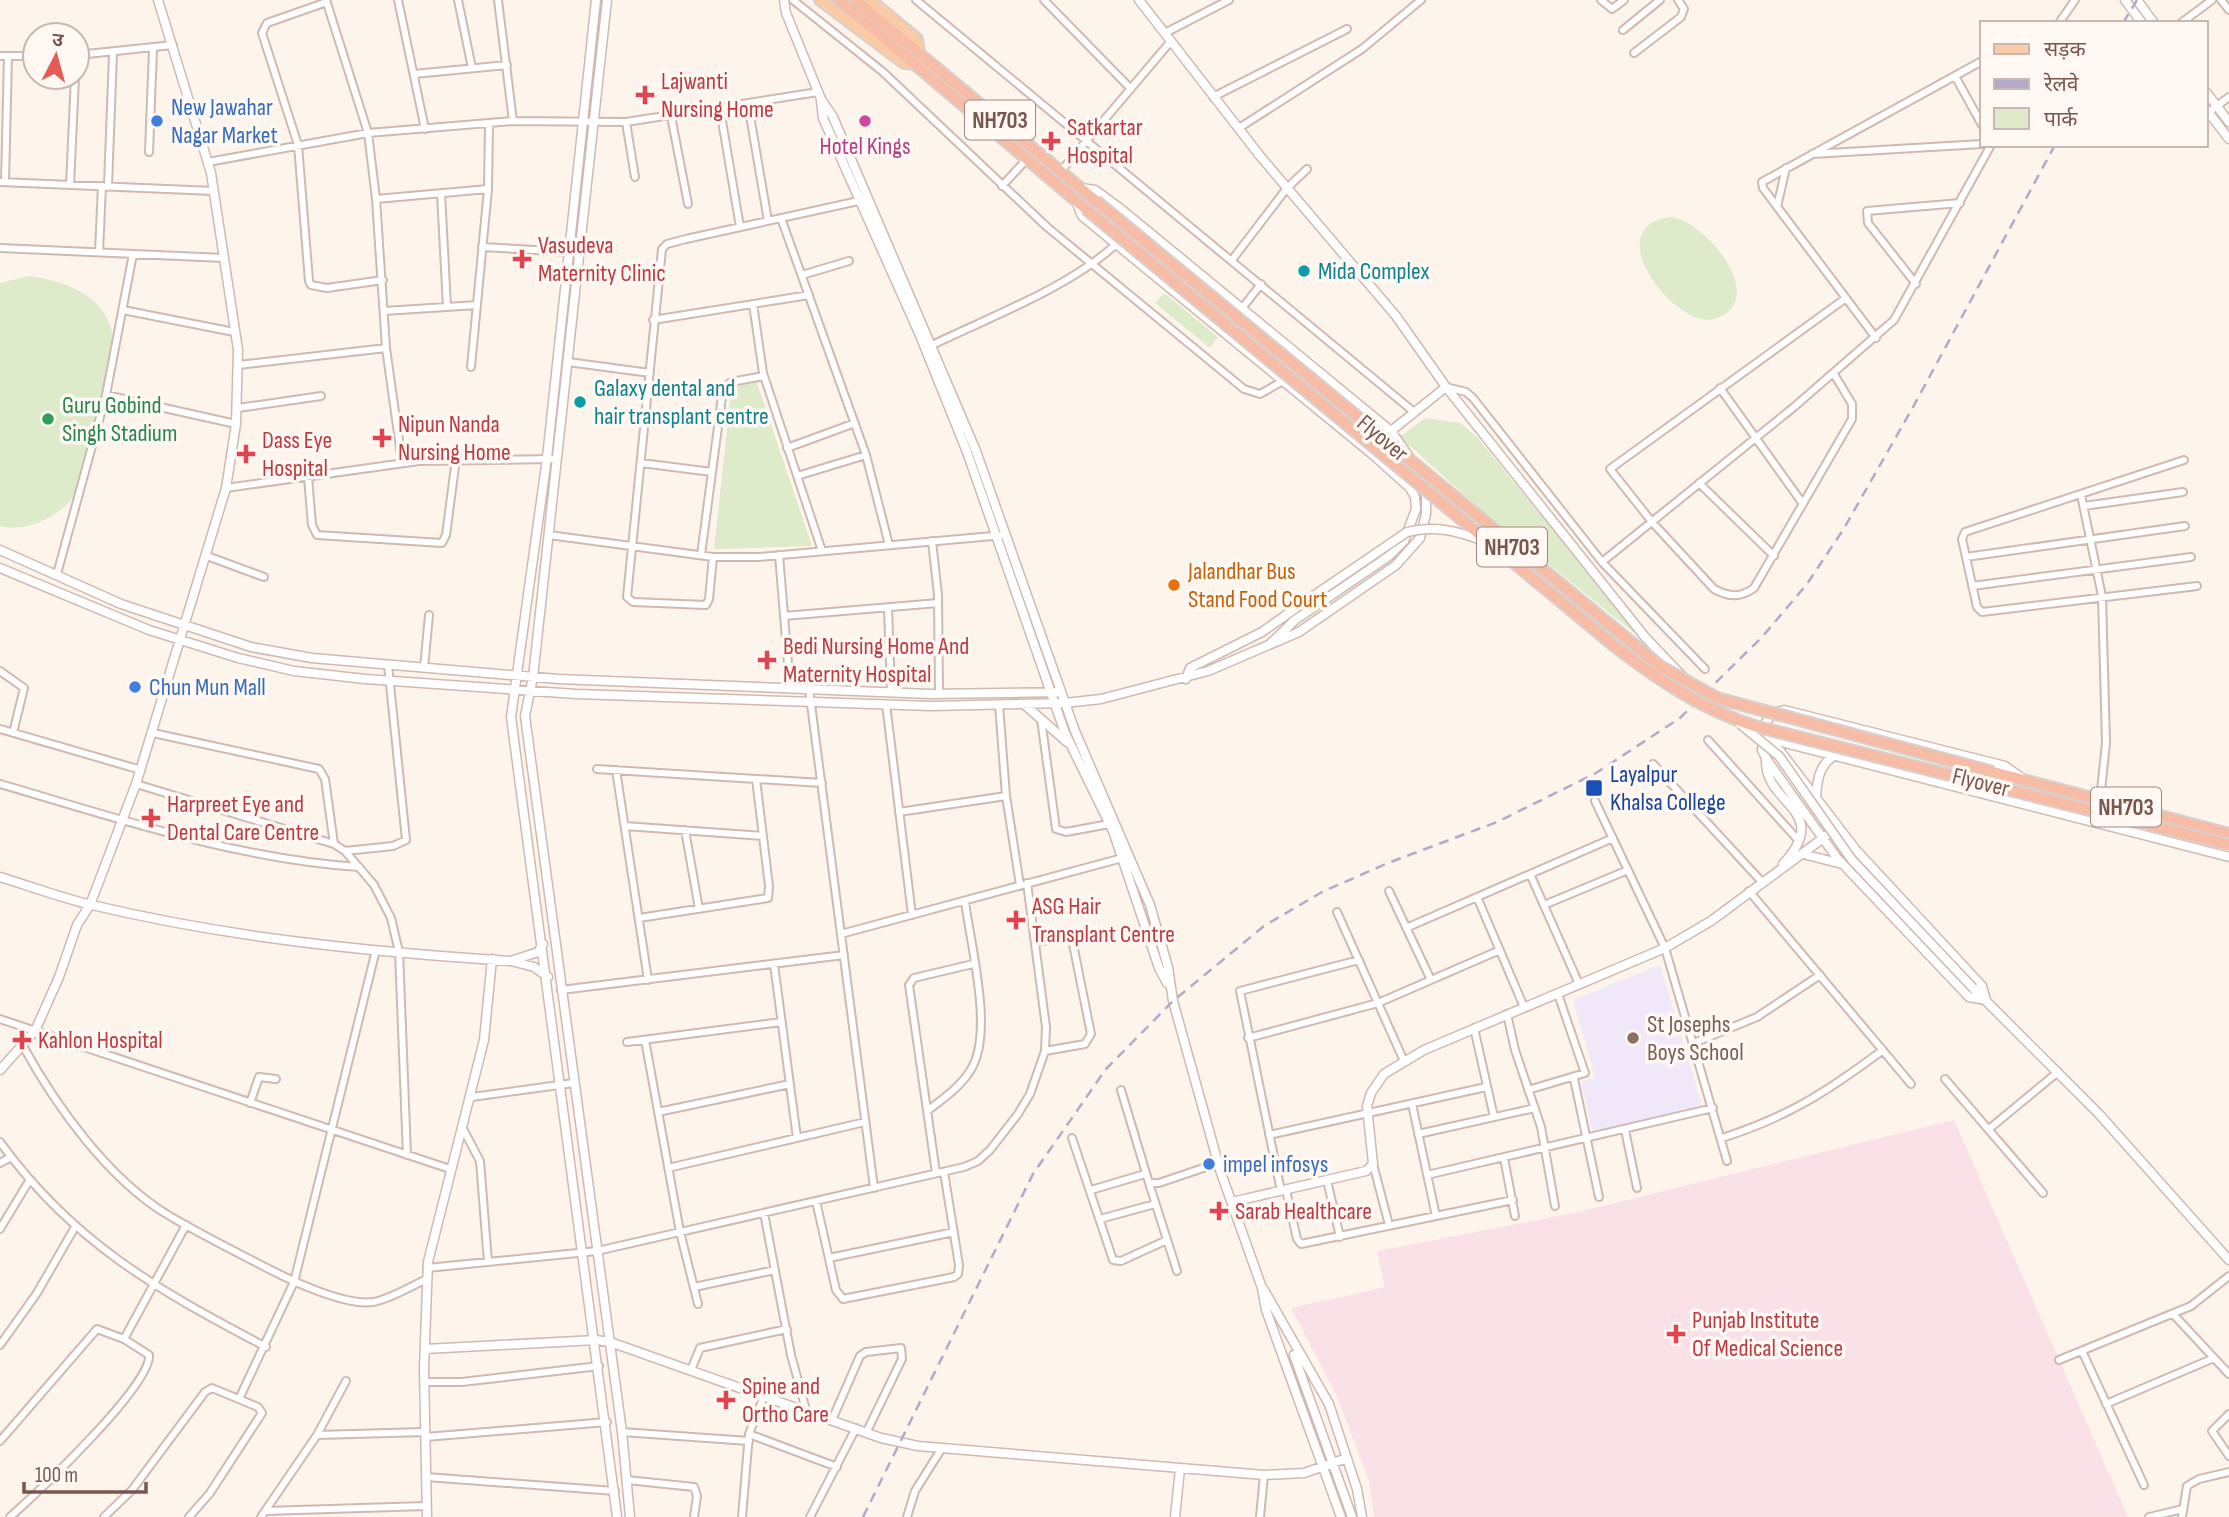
<svg xmlns="http://www.w3.org/2000/svg" width="2229" height="1517" font-family="'Sofia Sans Condensed','Noto Sans Devanagari',sans-serif">
	<style>
		.education { fill: #f0e8f9 }
		.medical { fill: #fae0e7 }
		.green { fill: #ddebca }
		.lines { fill: none; stroke-linecap: round; stroke-linejoin: round }
		.minor-casing { stroke: #d0b9b1; stroke-width: 10 }
		.tertiary-casing { stroke: #d0b9b1; stroke-width: 11 }
		.primary-casing { stroke: #d9d0cd; stroke-width: 14 }
		.trunk-casing { stroke: #d9d0cd; stroke-width: 14 }
		.minor { stroke: #fff; stroke-width: 6 }
		.tertiary { stroke: #fff; stroke-width: 8 }
		.primary { stroke: #f9cca7; stroke-width: 10 }
		.trunk { stroke: #f7bca6; stroke-width: 10 }
		.rail { stroke: #b4a9c8; stroke-width: 2.5; stroke-dasharray: 10 7; stroke-linecap: butt }
		.tertiary-bridge-casing { stroke: #d0b9b1; stroke-width: 11; stroke-linecap: butt }
		.trunk-bridge-casing { stroke: #d9d0cd; stroke-width: 14; stroke-linecap: butt }
		.tertiary-bridge { stroke: #fff; stroke-width: 8 }
		.trunk-bridge { stroke: #f7bca6; stroke-width: 10 }
		.health-dot { fill: #e0444e; stroke: #fff8f3; stroke-width: 2.5 }
		.shop-dot { fill: #3f7fe0; stroke: #fff8f3; stroke-width: 2.5 }
		.hotel-dot { fill: #d1479c; stroke: #fff8f3; stroke-width: 2.5 }
		.culture-dot { fill: #0f9aa8; stroke: #fff8f3; stroke-width: 2.5 }
		.leisure-dot { fill: #2e9e5b; stroke: #fff8f3; stroke-width: 2.5 }
		.food-dot { fill: #e8710a; stroke: #fff8f3; stroke-width: 2.5 }
		.transit-dot { fill: #1a4fb4; stroke: #fff8f3; stroke-width: 2.5 }
		.education-dot { fill: #8d6e63; stroke: #fff8f3; stroke-width: 2.5 }
		.labels { text-anchor: middle; stroke-width: 7; stroke-linejoin: round; paint-order: stroke }
		.shield { fill: #fff8f3; stroke: #a18780; stroke-width: 2 }
		.shield-label { font-size: 23px; font-weight: bold; fill: #79564e }
		.health-label { font-size: 24px; fill: #be3a42; stroke: #fff8f3; text-anchor: start }
		.shop-label { font-size: 24px; fill: #366cbe; stroke: #fff8f3; text-anchor: start }
		.hotel-label { font-size: 24px; fill: #b23c85; stroke: #fff8f3 }
		.culture-label { font-size: 24px; fill: #0d838f; stroke: #fff8f3; text-anchor: start }
		.leisure-label { font-size: 24px; fill: #27864d; stroke: #fff8f3; text-anchor: start }
		.street-label { font-size: 24px; fill: #79564e; stroke: #fff8f3 }
		.food-label { font-size: 24px; fill: #c56008; stroke: #fff8f3; text-anchor: start }
		.transit-label { font-size: 24px; fill: #164399; stroke: #fff8f3; text-anchor: start }
		.education-label { font-size: 24px; fill: #785e54; stroke: #fff8f3; text-anchor: start }
	</style>
	<rect width="100%" height="100%" fill="#fdf4ec"/>
	<path class="education" d="M1660,965L1702,1105L1593,1133L1581,1082L1595,1077L1573,1000Z"/>
	<path class="medical" d="M1954,1120L2128,1517H1374L1369,1481L1337,1396L1291,1308L1385,1287L1377,1251L1574,1213Z"/>
	<path class="green" d="M1670,217C1705,219 1772,302 1714,319C1676,330 1596,227 1670,217Z
		M29,276C68,281 115,299 113,348C112,368 103,392 98,411C92,433 88,471 78,490C64,515 28,533 0,526V283Z
		M1164,293L1218,337L1210,348L1155,303Z
		M756,380L812,546L714,549L732,384Z
		M1425,418L1460,423L1477,437L1642,639L1481,510L1400,437Z"/>
	<g class="lines">
		<defs>
			<path id="minor" d="M326,0L368,133L376,199L386,348L402,462
				M398,0L425,129
				M458,0L472,68
				M498,0L513,121
				M793,0L883,72L1047,227L1244,389L1260,394L1283,381
				M916,0L1414,412
				M1044,0L1131,89
				M1601,0L1612,9L1624,0
				M2221,0L2229,10
				M327,2L267,23L262,33L298,145L309,281L311,285L327,288L383,280
				M2059,23L2075,0
				M2181,23L2212,0
				M1623,30L1660,0
				M1165,33L1229,0
				M1634,53L1681,17L1684,9L1678,0
				M77,55L173,45
				M0,56H35
				M414,74L507,65
				M1955,76L1982,125
				M1213,97L1347,29
				M748,104L768,221
				M720,109L740,227
				M2209,112L2229,97
				M671,116L688,204
				M626,122L635,177
				M1239,128L1362,49L1421,0
				M149,152L153,49
				M1812,154L1982,144
				M208,162L368,133L513,121L626,122L818,92
				M1061,171L1171,41
				M0,182L214,191
				M5,182L8,56
				M70,185L75,77
				M108,186L113,53
				M1002,186L1026,160
				M441,193L447,307
				M376,199L488,189
				M1777,207L1786,168
				M781,218L866,455L889,545
				M482,247L569,252
				M0,248L224,258
				M99,252L102,186
				M1232,260L1287,188L1307,169
				M802,275L849,261
				M1916,284L1868,223L1867,211L1960,203
				M753,304L763,373L822,551
				M1243,307L1261,284
				M123,310L234,332
				M384,311L477,305
				M653,320L809,295
				M1876,338L1763,188L1762,182L1982,61
				M928,347C985,319 1071,287 1116,244
				M568,362L650,373
				M238,365L386,348
				M471,367L488,189L489,123
				M1834,374L1852,404V419L1754,588C1740,598 1729,597 1714,589L1652,522L1610,469L1846,298
				M1446,387L1466,392L1473,398L1602,562L1705,669
				M1720,388L1803,504
				M106,395L236,424
				M238,408L321,396
				M787,448L855,423
				M2184,460L1965,532L1962,539L1977,607L1982,612L2197,586
				M641,463L712,472
				M797,476L866,455
				M308,477L312,525L317,535L442,543L446,535L456,459
				M1699,483L1774,556
				M226,488L419,461L552,459
				M2081,495L2102,596L2106,743L2100,800
				M2084,506L2183,492
				M549,535L713,557H759L1004,535
				M932,541L938,595L939,694
				M701,555L723,389L731,382L764,376
				M779,555L790,688
				M207,556L264,577
				M713,557L709,599L706,605L633,602L627,597L662,249L667,244L686,239L863,200
				M1966,557L2185,526
				M1602,562L1794,407L1894,320L1991,145
				M57,574L106,395L133,254
				M1972,586L2191,557
				M888,607L891,693
				M784,616L938,603
				M424,668L429,615
				M0,671L24,688L13,733
				M809,689L874,1188
				M886,704L912,915
				M999,705L1006,796L1020,885
				M1041,719L1056,829L1066,832L1109,824
				M0,729L141,770
				M153,733L319,769L325,779L334,844
				M1708,740L1799,841
				M1653,764L1762,882
				M597,769L822,783
				M616,770L648,980
				M0,784C117,818 236,859 359,867
				M136,784L334,844L345,851L374,885L391,918L399,952L407,1155
				M1595,801L1665,948L1727,1161
				M899,812L1006,796
				M625,826L763,836
				M685,830L699,909
				M345,851L393,846L406,840L388,665
				M1530,874L1579,984
				M1389,891L1431,980
				M1749,891L1911,1084
				M1477,897L1524,1007
				M1544,905L1628,870
				M1337,912L1404,1061
				M639,918L768,898L769,886L756,779
				M1406,928L1613,838
				M841,934L1126,857
				M1036,942L1065,937L1072,939L1091,1034L1085,1044L1045,1051
				M774,964L797,1138
				M561,990L844,955
				M1507,1014L1515,1050L1541,1127L1555,1206
				M0,1019L450,1169
				M1474,1028L1494,1117
				M1248,1038L1378,1003L1500,950
				M645,1040L680,1232L698,1304
				M627,1042L782,1022
				M1694,1043L1757,1017L1820,975
				M23,1046C56,1106 108,1179 168,1215C200,1234 234,1251 267,1268C292,1281 345,1306 373,1302C391,1299 411,1286 427,1279
				M1574,1079L1599,1197
				M1945,1079L2043,1193
				M1121,1090L1149,1183H1159L1218,1163
				M1528,1090L1585,1073L1558,994
				M472,1097L574,1083
				M250,1103L259,1077L276,1079
				M1412,1104L1436,1216
				M927,1111C943,1099 959,1088 970,1071C995,1034 970,944 965,901
				M658,1112L790,1084
				M462,1127L480,1161L488,1262
				M1989,1129L2058,1072
				M1625,1130L1637,1188
				M1418,1134L1535,1108
				M1269,1135L1486,1087
				M1072,1138L1113,1260L1121,1261L1167,1240
				M1722,1138C1788,1117 1828,1091 1883,1050
				M0,1142C73,1243 158,1290 266,1347
				M1504,1158L1515,1216
				M0,1163L11,1157
				M1373,1164L1389,1225
				M668,1168L865,1122
				M936,1173L909,985L914,978L973,964
				M1427,1175L1713,1108
				M1327,1180L1340,1237
				M1149,1183L1177,1271
				M1091,1190L1145,1174
				M1286,1190L1297,1239L1301,1244L1513,1200
				M1281,1191L1240,991L1359,960
				M816,1201L836,1290L843,1299L954,1277L958,1274L959,1265L944,1172
				M764,1213L791,1355L806,1410
				M1100,1219L1155,1204
				M0,1229L29,1181
				M829,1258L954,1232
				M427,1268L597,1251L964,1167L978,1161L990,1150L1018,1114L1030,1094L1045,1051L1046,1027L1027,883
				M694,1287L775,1270
				M2173,1314L2229,1374
				M124,1339L186,1225
				M0,1345L37,1293L75,1227
				M2082,1351L2144,1485
				M2059,1360L2191,1306L2229,1276
				M691,1370L700,1348L787,1329
				M424,1382H462L599,1366
				M239,1399L294,1282L376,950
				M2106,1404L2214,1358
				M2229,1414L2212,1431L2229,1456
				M832,1420L860,1356L866,1352L901,1348L902,1359L867,1431
				M622,1432L749,1441
				M749,1434L837,1467
				M317,1435L425,1432
				M425,1437L607,1422
				M0,1441L97,1329L124,1339L149,1355C152,1385 36,1494 10,1517
				M426,1477L615,1491
				M627,1480L694,1487L697,1496L694,1517
				M265,1511L426,1506
				M104,1517L132,1490L205,1392L212,1388L258,1407L262,1413L210,1493L189,1517
				M261,1517L317,1435L346,1381
				M742,1517L749,1434L764,1396
				M810,1517L856,1428
				M907,1517L915,1491L942,1448
				M1260,1517L1264,1475
				M2149,1517L2183,1509
				M2182,1517L2187,1486L2199,1479L2229,1472"/>
			<path id="tertiary" d="M596,0L547,458L511,717L617,1517
				M607,0L533,677L525,716L622,1432L630,1517
				M784,0L786,13L821,99L833,117L976,451L1075,731L1150,905L1168,967L1173,1001L1220,1170L1262,1288L1266,1310L1341,1517
				M1139,0L1260,156L1396,316L1446,387L1391,431L1373,452
				M2125,0L2142,23
				M2137,0L2154,23
				M2206,92L2229,122
				M821,101L823,118L919,333L967,452L1065,733L1113,831L1159,968L1167,983
				M2206,109L2229,139
				M1076,201L1082,216L1372,454L1410,488L1415,497L1416,509L1404,541L1389,556L1295,620L1270,644
				M1446,387L1645,637L1684,678
				M0,550L121,604L251,647L312,658L558,679L930,694L1060,692
				M0,568L149,630L238,658L294,671L365,679L576,694L931,706L1065,703L1101,699L1208,671L1299,632L1396,565L1420,538L1426,514V496L1410,458L1391,431L1121,209L1095,190L1081,188
				M1186,679L1190,668L1262,632L1303,603
				M1025,705L1067,742
				M1762,737L2229,857
				M1766,739L1780,751L1856,850L1982,986L1986,1000
				M1766,761C1765,805 1833,810 1783,864
				M1816,798C1817,780 1819,765 1835,755
				M1803,854L1842,864
				M0,877C30,886 61,898 92,905C230,938 370,952 511,961L534,967L548,977
				M514,960L538,952L543,944
				M1973,988L2099,1114L2229,1260
				M1986,1000L1969,997L1837,858L1767,760L1762,750L1766,722L1773,713L1784,710L2005,766L2022,778
				M0,1070L35,1031L59,977L77,925L90,905L136,784L226,488L236,424L238,350L211,173L158,0
				M1232,1202L1366,1171L1373,1164L1367,1106L1371,1093L1384,1074L1424,1050L1665,948L1711,921L1838,827
				M1264,1290L1329,1404L1357,1489L1362,1517
				M425,1349L596,1340L610,1342L881,1438L918,1446L1264,1475L1304,1473L1347,1458
				M1294,1355L1352,1517
				M427,1517L424,1369L428,1262L484,1040L492,959
				M1175,1517L1180,1469"/>
			<path id="primary" d="M820,0L904,63L918,64
				M870,0L917,39L919,52"/>
			<path id="trunk" d="M839,0L1086,209
				M855,0L1096,201
				M1993,772L2229,834"/>
		</defs>
		<use href="#minor" class="minor-casing"/>
		<use href="#tertiary" class="tertiary-casing"/>
		<use href="#primary" class="primary-casing"/>
		<use href="#trunk" class="trunk-casing"/>
		<use href="#minor" class="minor"/>
		<use href="#tertiary" class="tertiary"/>
		<use href="#primary" class="primary"/>
		<use href="#trunk" class="trunk"/>
		<path class="rail" d="M2123,23L2137,0
			M863,1517L1033,1174L1106,1069L1173,1001L1264,926L1322,892L1388,863L1497,822L1596,773L1680,718L1763,636L1807,584L1843,530L1912,409L2055,145"/>
		<defs>
			<path id="tertiary-bridge" d="M1303,603L1407,532C1435,525 1457,531 1484,541
				M1740,724L1779,756L1852,860L1973,988"/>
			<path id="trunk-bridge" d="M1096,201L1660,666L1717,698L1993,772
				M1086,209L1617,648C1660,681 1702,709 1754,726L2229,845"/>
		</defs>
		<use href="#tertiary-bridge" class="tertiary-bridge-casing"/>
		<use href="#trunk-bridge" class="trunk-bridge-casing"/>
		<use href="#tertiary-bridge" class="tertiary-bridge"/>
		<use href="#trunk-bridge" class="trunk-bridge"/>
	</g>
	<g class="health-dot">
		<path d="M641.5 84.5h7v7h7v7h-7v7h-7v-7h-7v-7h7z"/>
		<path d="M1047.5 130.5h7v7h7v7h-7v7h-7v-7h-7v-7h7z"/>
		<path d="M518.5 248.5h7v7h7v7h-7v7h-7v-7h-7v-7h7z"/>
		<path d="M378.5 427.5h7v7h7v7h-7v7h-7v-7h-7v-7h7z"/>
		<path d="M242.5 443.5h7v7h7v7h-7v7h-7v-7h-7v-7h7z"/>
		<path d="M763.5 649.5h7v7h7v7h-7v7h-7v-7h-7v-7h7z"/>
		<path d="M147.5 807.5h7v7h7v7h-7v7h-7v-7h-7v-7h7z"/>
		<path d="M1012.5 909.5h7v7h7v7h-7v7h-7v-7h-7v-7h7z"/>
		<path d="M18.5 1029.5h7v7h7v7h-7v7h-7v-7h-7v-7h7z"/>
		<path d="M1215.5 1200.5h7v7h7v7h-7v7h-7v-7h-7v-7h7z"/>
		<path d="M1672.5 1323.5h7v7h7v7h-7v7h-7v-7h-7v-7h7z"/>
		<path d="M722.5 1389.5h7v7h7v7h-7v7h-7v-7h-7v-7h7z"/>
	</g>
	<g class="shop-dot">
		<circle cx="157" cy="121" r="7"/>
		<circle cx="135" cy="687" r="7"/>
		<circle cx="1209" cy="1164" r="7"/>
	</g>
	<circle class="hotel-dot" cx="865" cy="121" r="7"/>
	<g class="culture-dot">
		<circle cx="1304" cy="271" r="7"/>
		<circle cx="580" cy="402" r="7"/>
	</g>
	<circle class="leisure-dot" cx="48" cy="419" r="7"/>
	<circle class="food-dot" cx="1174" cy="585" r="7"/>
	<rect class="transit-dot" x="1585" y="779" width="18" height="18" rx="3.5"/>
	<circle class="education-dot" cx="1633" cy="1038" r="7"/>
	<g class="labels">
		<g class="shield">
			<rect x="965" y="100.5" width="70" height="39" rx="5"/>
			<rect x="1477" y="527.5" width="70" height="39" rx="5"/>
			<rect x="2091" y="787.5" width="70" height="39" rx="5"/>
		</g>
		<g class="shield-label">
			<text x="1000" y="128">NH703</text>
			<text x="1512" y="555">NH703</text>
			<text x="2126" y="815">NH703</text>
		</g>
		<g class="health-label">
			<text x="661" y="89">Lajwanti<tspan x="661" dy="28">Nursing Home</tspan></text>
			<text x="1067" y="135">Satkartar<tspan x="1067" dy="28">Hospital</tspan></text>
			<text x="538" y="253">Vasudeva<tspan x="538" dy="28">Maternity Clinic</tspan></text>
			<text x="398" y="432">Nipun Nanda<tspan x="398" dy="28">Nursing Home</tspan></text>
			<text x="262" y="448">Dass Eye<tspan x="262" dy="28">Hospital</tspan></text>
			<text x="783" y="654">Bedi Nursing Home And<tspan x="783" dy="28">Maternity Hospital</tspan></text>
			<text x="167" y="812">Harpreet Eye and<tspan x="167" dy="28">Dental Care Centre</tspan></text>
			<text x="1032" y="914">ASG Hair<tspan x="1032" dy="28">Transplant Centre</tspan></text>
			<text x="38" y="1048">Kahlon Hospital</text>
			<text x="1235" y="1219">Sarab Healthcare</text>
			<text x="1692" y="1328">Punjab Institute<tspan x="1692" dy="28">Of Medical Science</tspan></text>
			<text x="742" y="1394">Spine and<tspan x="742" dy="28">Ortho Care</tspan></text>
		</g>
		<g class="shop-label">
			<text x="171" y="115">New Jawahar<tspan x="171" dy="28">Nagar Market</tspan></text>
			<text x="149" y="695">Chun Mun Mall</text>
			<text x="1223" y="1172">impel infosys</text>
		</g>
		<g class="hotel-label">
			<text x="865" y="154">Hotel Kings</text>
		</g>
		<g class="culture-label">
			<text x="1318" y="279">Mida Complex</text>
			<text x="594" y="396">Galaxy dental and<tspan x="594" dy="28">hair transplant centre</tspan></text>
		</g>
		<g class="leisure-label">
			<text x="62" y="413">Guru Gobind<tspan x="62" dy="28">Singh Stadium</tspan></text>
		</g>
		<g class="street-label">
			<text transform="translate(1383 438) rotate(40)" y="8">Flyover</text>
			<text transform="translate(1981 782) rotate(14)" y="8">Flyover</text>
		</g>
		<g class="food-label">
			<text x="1188" y="579">Jalandhar Bus<tspan x="1188" dy="28">Stand Food Court</tspan></text>
		</g>
		<g class="transit-label">
			<text x="1610" y="782">Layalpur<tspan x="1610" dy="28">Khalsa College</tspan></text>
		</g>
		<g class="education-label">
			<text x="1647" y="1032">St Josephs<tspan x="1647" dy="28">Boys School</tspan></text>
		</g>
	</g>
	<rect x="1980" y="21" width="228" height="126" fill="#fff8f3" stroke="#c9b7b1" stroke-width="2"/>
	<rect x="1994" y="44" width="35" height="10" fill="#f9cca7" stroke="#c9b7b1" stroke-width="2"/>
	<text x="2044" y="56" font-size="21" fill="#79564e">सड़क</text>
	<rect x="1994" y="79" width="35" height="10" fill="#b4a9c8" stroke="#c9b7b1" stroke-width="2"/>
	<text x="2044" y="91" font-size="21" fill="#79564e">रेलवे</text>
	<rect x="1994" y="108" width="35" height="21" fill="#ddebca" stroke="#c9b7b1" stroke-width="2"/>
	<text x="2044" y="126" font-size="21" fill="#79564e">पार्क</text>
	<g transform="translate(56 56) rotate(6)"><circle r="33" fill="#fff8f3" stroke="#c9b7b1" stroke-width="2"/>
	<path d="M0-5L12 26L0 18L-12 26Z" fill="#e35c55"/>
	<text y="-10" font-size="19" font-weight="bold" text-anchor="middle" fill="#79564e">उ</text>
	</g>
	<path d="M24 1482v10h122v-10" fill="none" stroke="#79564e" stroke-width="3.5"/>
	<text x="35" y="1482" font-size="21" fill="#79564e" stroke="#fff8f3" stroke-width="5" paint-order="stroke">100 m</text>
</svg>
